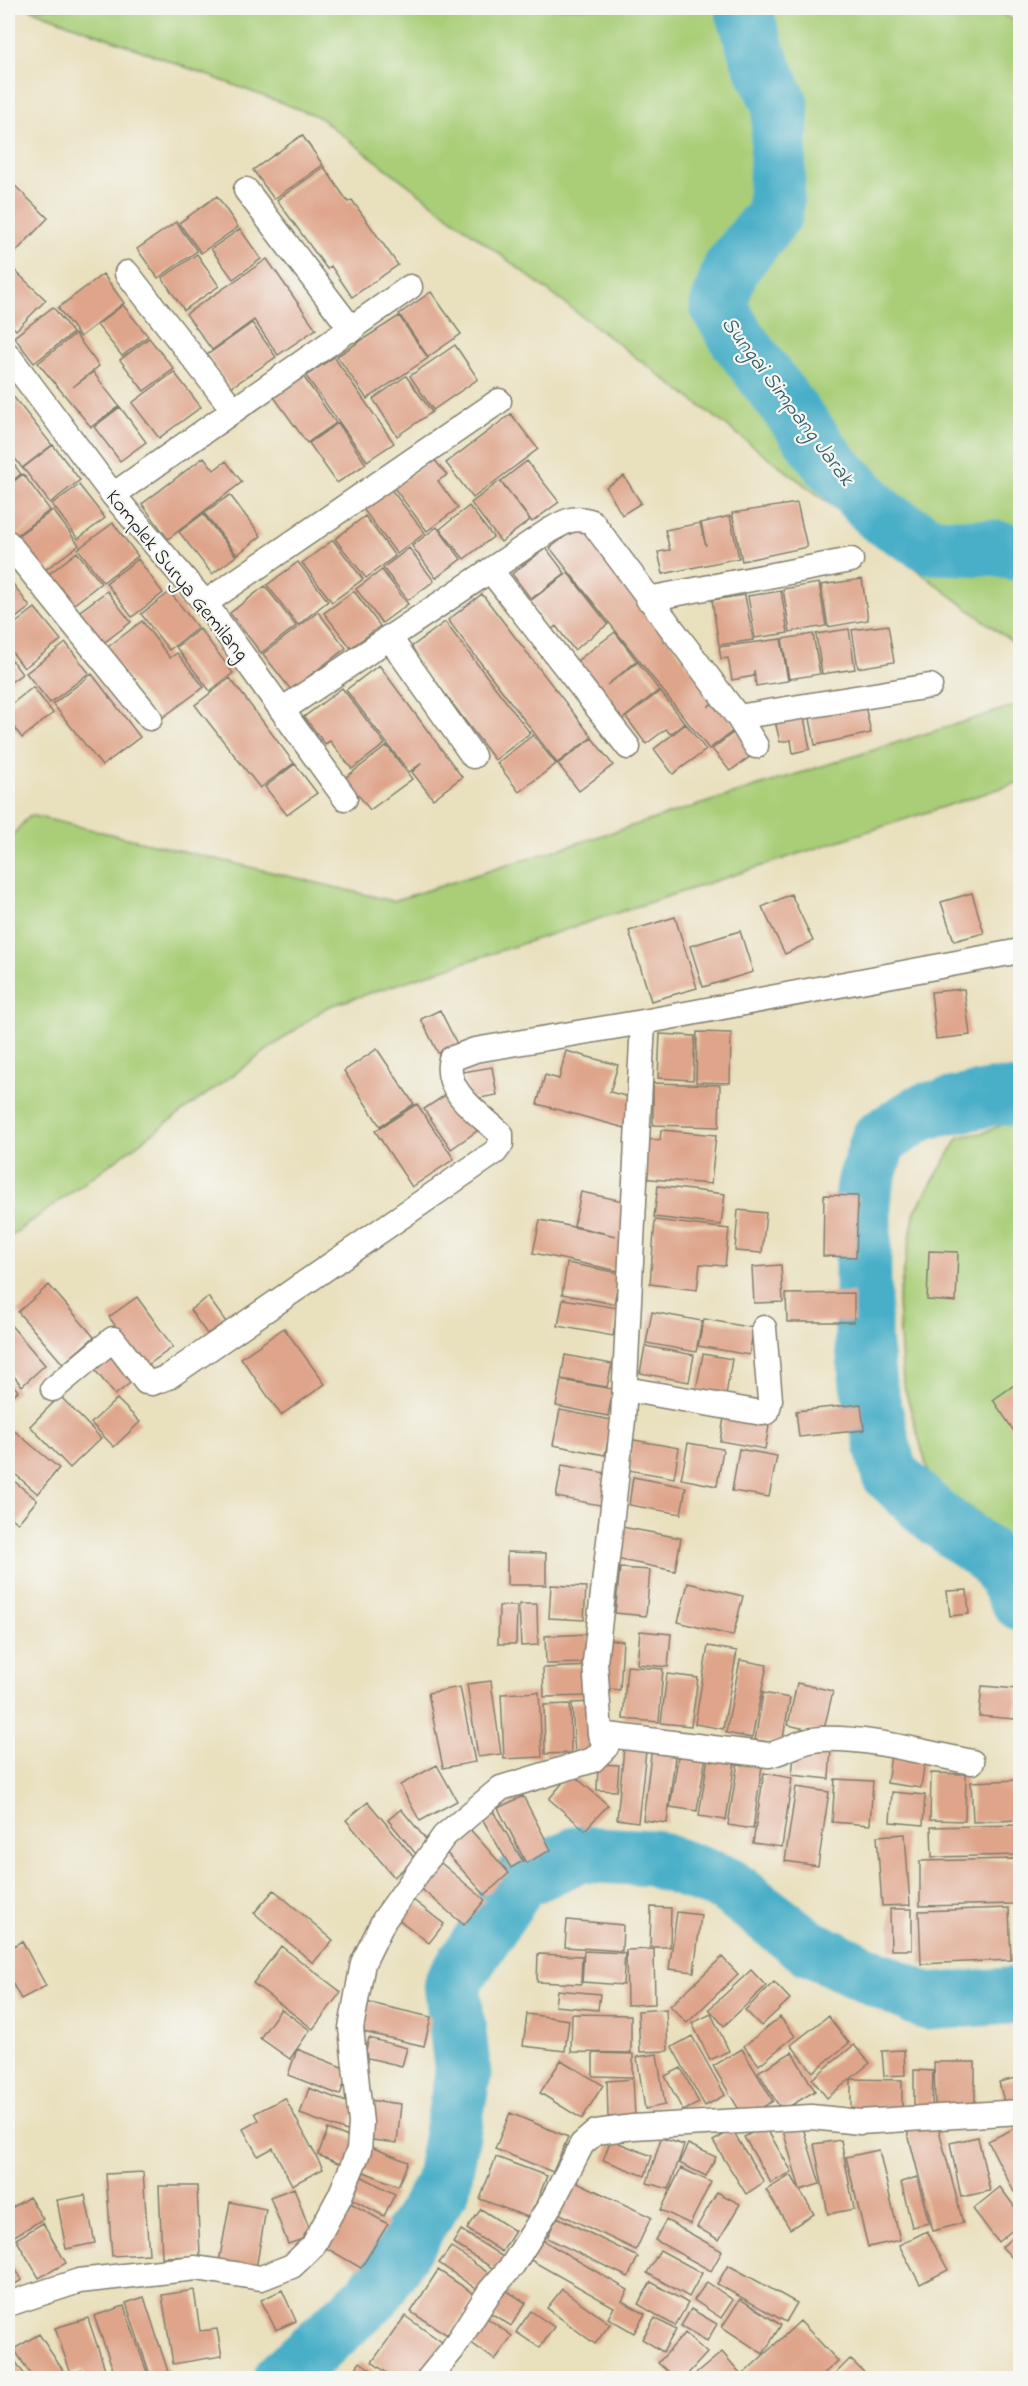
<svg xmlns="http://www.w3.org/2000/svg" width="1028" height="2386" font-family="'Indie Flower',sans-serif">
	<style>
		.green { fill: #a9ce77; stroke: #62754a; stroke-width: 1.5 }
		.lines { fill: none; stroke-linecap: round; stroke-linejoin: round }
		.river { stroke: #48afc8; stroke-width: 57 }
		.building { fill: #dfa58b }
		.minor-casing { stroke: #827e6d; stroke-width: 27 }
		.minor { stroke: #fff; stroke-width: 24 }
		.labels { text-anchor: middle; stroke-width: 4.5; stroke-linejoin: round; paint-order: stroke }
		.street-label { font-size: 21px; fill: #1c1c1c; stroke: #f6f6f2 }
		.water-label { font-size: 22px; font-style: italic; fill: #305e69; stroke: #f6f6f2 }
	</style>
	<rect width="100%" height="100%" fill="#f6f6f2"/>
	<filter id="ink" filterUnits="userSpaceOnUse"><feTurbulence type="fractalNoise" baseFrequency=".0167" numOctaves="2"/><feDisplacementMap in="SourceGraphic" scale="12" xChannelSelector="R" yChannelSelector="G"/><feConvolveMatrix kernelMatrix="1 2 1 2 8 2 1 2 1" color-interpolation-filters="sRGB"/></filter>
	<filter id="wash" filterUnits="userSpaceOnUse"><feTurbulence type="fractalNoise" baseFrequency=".008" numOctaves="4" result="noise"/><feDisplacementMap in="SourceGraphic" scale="24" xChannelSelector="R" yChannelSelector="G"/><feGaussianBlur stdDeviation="1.35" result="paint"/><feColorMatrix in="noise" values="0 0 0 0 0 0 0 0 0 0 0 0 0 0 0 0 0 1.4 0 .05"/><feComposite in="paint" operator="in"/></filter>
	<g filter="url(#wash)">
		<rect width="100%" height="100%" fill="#e9e0be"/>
		<path class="green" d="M27,8H992L1020,24V648L317,116Z
			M1020,704V782L327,1007L8,1238V840L30,815L393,901Z
			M1020,1118V1564L980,1514L931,1482L903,1382L898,1301L915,1211L959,1137L982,1133Z"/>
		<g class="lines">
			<path class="river" d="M743,8L758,56L781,106L775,213L731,268L718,306L739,341L830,463L881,516L932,546L993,548L1020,553
				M1020,1098L994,1097L922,1112L879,1139L863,1190V1338L868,1384L889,1473L931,1513L995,1561L1020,1602
				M282,2378L372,2297L442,2188L463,2074L452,1984L520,1881L579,1854L652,1858L726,1884L808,1947L927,2002L1020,1995"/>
		</g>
		<g id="blocks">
			<path class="building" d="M302,135L323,165L274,199L253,170Z
				M324,167L348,202L352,200L398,265L352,297L331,266L327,269L277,200Z
				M8,179L48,218L8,260Z
				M217,196L238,227L201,253L179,223Z
				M176,222L197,251L158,278L137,249Z
				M240,229L261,259L233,279L211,249Z
				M197,254L219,286L184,310L162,278Z
				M267,259L316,329L278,355L254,320L212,350L186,314Z
				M11,267L46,300L16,330L8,322V271Z
				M103,274L124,303L80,337L58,308Z
				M431,292L461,334L428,357L399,314Z
				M123,305L148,336L122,356L97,325Z
				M53,307L73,333L34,363L14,337Z
				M399,316L428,358L367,399L337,356Z
				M252,323L276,357L230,388L207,355Z
				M75,334L99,366L73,387L93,372L119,406L91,427L38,363Z
				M149,338L174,369L144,391L120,360Z
				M455,345L478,379L433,410L410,376Z
				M334,357L394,443L367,461L306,376Z
				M174,372L201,407L159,438L132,403Z
				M303,376L336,423L307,443L274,397Z
				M406,376L432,412L397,436L373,399Z
				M8,390L52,445L22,468L8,449Z
				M120,407L146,442L120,461L94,427Z
				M511,414L538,449L473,498L446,463Z
				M338,423L366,464L337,483L309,443Z
				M53,445L80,480L50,503L23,468Z
				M8,456L21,474L8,484Z
				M204,457L214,470L226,461L242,482L168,539L142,504Z
				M433,458L447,475L438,481L458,508L427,531L394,488Z
				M527,461L559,502L532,522L501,481Z
				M23,474L50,510L13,538L8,530V486Z
				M624,476L641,503L622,515L606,487Z
				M500,481L530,520L501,542L471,503Z
				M79,485L105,518L78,539L52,504Z
				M390,488L425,533L397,554L363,509Z
				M230,495L261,536L237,555L204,513Z
				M797,503L807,547L742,561L732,513Z
				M469,506L493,537L464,559L440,529Z
				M53,510L79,545L42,572L16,537Z
				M203,514L236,556L212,574L179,532Z
				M365,516L395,556L366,578L335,539Z
				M730,516L739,558L663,574L658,552L670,550L665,530L700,523L706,546L701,523Z
				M113,523L138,556L103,582L78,549Z
				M580,525L668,639L663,643L669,639L714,701L708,707L715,701L737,728L709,749L550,548Z
				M437,527L461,559L436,578L412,546Z
				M333,540L363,579L332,602L302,563Z
				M409,548L434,581L408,600L383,568Z
				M546,548L565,573L531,599L512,574Z
				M77,552L101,583L73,605L49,574Z
				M138,559L163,593L132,617L106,583Z
				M298,562L328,601L298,625L267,585Z
				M382,570L408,604L382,623L356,589Z
				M568,573L608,624L574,650L556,626L551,630L530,601Z
				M8,577L30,607L8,624Z
				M862,579L868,620L828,627L821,585Z
				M819,583L826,626L790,632L783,589Z
				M265,586L296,626L261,653L230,613Z
				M107,591L131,622L101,645L76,614Z
				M354,591L380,626L351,648L324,613Z
				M781,591L788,633L755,638L748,596Z
				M170,592L198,628L169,650L141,614Z
				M482,594L592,737L557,763L448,620Z
				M745,595L753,640L719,645L712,600Z
				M35,608L61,640L24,668L8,647V629Z
				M318,612L346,648L291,690L263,654Z
				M142,621L170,658L177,653L204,687L162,718L104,650Z
				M445,622L530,733L495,760L410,648Z
				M888,625L894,662L858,668L852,630Z
				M200,629L233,673L210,691L176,647Z
				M849,629L855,669L822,674L816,634Z
				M615,632L637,661L607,685L638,662L659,690L620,721L577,661Z
				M813,634L820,674L789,679L782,639Z
				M781,639L788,681L756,686L754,670V676L732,680L728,658L721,659L719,647Z
				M66,643L89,673L50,703L26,673Z
				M8,655L22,674L8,684Z
				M379,665L462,777L433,799L412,772L422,763L409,772L346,690Z
				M92,674L140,737L102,766L53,704Z
				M230,678L294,763L260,788L195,705Z
				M33,687L53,713L22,738L8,719V707Z
				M342,688L385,744L352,769L330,741L325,744L304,717Z
				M660,691L685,723L670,734L666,729L646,744L626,717Z
				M864,701L871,733L815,745L809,713Z
				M803,712L810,749L793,753L791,740L780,742L774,717Z
				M686,724L706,750L673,774L654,749Z
				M737,730L755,753L730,771L712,749Z
				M533,735L556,764L519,792L497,763Z
				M592,738L613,765L579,791L558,764Z
				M387,746L412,779L370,810L345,778Z
				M295,764L317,793L287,815L265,787Z
				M972,893L984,933L954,941L941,902Z
				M791,894L813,941L785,954L762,907Z
				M675,917L697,988L651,1001L629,931Z
				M740,931L753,972L703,987L690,946Z
				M964,989L970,1035L936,1039L931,992Z
				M440,1010L460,1050L441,1059L421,1019Z
				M697,1032L731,1033L730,1083L696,1082Z
				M660,1034L695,1036L693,1080L658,1078Z
				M377,1049L414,1104L380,1126L344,1071Z
				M566,1051L618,1065L610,1092L633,1098L625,1128L537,1104L545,1075L559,1079Z
				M492,1067L497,1095L469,1100L463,1072Z
				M653,1083L720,1085L719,1127L653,1125Z
				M450,1092L477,1131L451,1149L424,1109Z
				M417,1104L454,1159L412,1187L375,1131Z
				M661,1130L716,1135L711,1184L640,1178L644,1139L660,1140Z
				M658,1186L725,1194L721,1225L654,1217Z
				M581,1192L628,1202L619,1271L533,1253L540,1220L616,1236L574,1226Z
				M824,1195L858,1196L856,1257L823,1256Z
				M738,1210L766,1213L762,1253L735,1251Z
				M655,1220L729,1229L725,1266L700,1264L697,1290L650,1284Z
				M929,1251L958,1252L956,1302L927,1300Z
				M567,1263L620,1273L614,1304L562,1294Z
				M781,1265L783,1302L754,1303L752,1267Z
				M49,1285L94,1337L63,1364L18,1312Z
				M854,1293V1322H787L786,1294Z
				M137,1297L173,1347L145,1367L109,1317Z
				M208,1297L226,1322L207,1334L190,1310Z
				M563,1299L618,1308L613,1336L558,1326Z
				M652,1312L702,1321L696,1352L646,1343Z
				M704,1319L754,1328L749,1355L698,1346Z
				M8,1322L45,1365L22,1386L8,1369Z
				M284,1328L325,1384L281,1415L241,1358Z
				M645,1346L694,1355L689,1382L640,1373Z
				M110,1350L134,1380L115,1395L91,1365Z
				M703,1354L732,1359L726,1395L696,1390Z
				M565,1355L612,1364L607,1387L561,1379Z
				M8,1379L18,1391L8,1400Z
				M561,1380L613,1389L608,1416L556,1406Z
				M1020,1381V1440L993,1400Z
				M60,1396L101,1438L70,1468L30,1426Z
				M117,1399L140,1422L114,1447L91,1423Z
				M861,1404L864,1430L799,1437L796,1411Z
				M560,1410L612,1420L605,1455L553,1445Z
				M724,1418L769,1426L765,1449L720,1441Z
				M12,1429L59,1468L38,1494L8,1468V1434Z
				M634,1440L679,1448L674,1478L628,1470Z
				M688,1443L723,1449L717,1486L681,1479Z
				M739,1449L777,1456L769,1497L732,1491Z
				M562,1465L611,1474L605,1506L556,1497Z
				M8,1476L37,1500L18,1523L8,1515Z
				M633,1477L686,1487L681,1514L629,1505Z
				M622,1527L681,1538L675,1571L616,1559Z
				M507,1552L546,1553V1585H507Z
				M620,1568L650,1570L646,1616L615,1613Z
				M688,1583L743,1596L733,1636L678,1622Z
				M551,1585L586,1587L584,1620L549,1618Z
				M967,1590L969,1614L950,1616L947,1591Z
				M519,1604H537L538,1645L521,1646Z
				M499,1606H517L516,1644H498Z
				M640,1631L671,1634L668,1667L637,1664Z
				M589,1634L590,1663L546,1664L545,1636Z
				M604,1639L623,1641L620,1690L600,1688Z
				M708,1646L737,1651L723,1729L695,1724Z
				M740,1660L767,1665L752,1738L726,1733Z
				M593,1666V1696L544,1697L543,1668Z
				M627,1666L663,1669L659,1722L623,1719Z
				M667,1674L698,1678L691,1726L661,1723Z
				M491,1681L501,1754L478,1757L467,1684Z
				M797,1683L833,1691L823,1733L788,1725Z
				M982,1686L1018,1689L1015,1719L979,1716Z
				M460,1687L475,1762L443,1768L428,1693Z
				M539,1692L542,1757L504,1759L501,1694Z
				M763,1693L790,1698L782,1744L755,1740Z
				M593,1702L596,1753L575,1755L572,1703Z
				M570,1704L571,1753L545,1754L544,1705Z
				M652,1746L676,1749L667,1823L643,1820Z
				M795,1746L831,1749L829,1779L792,1775Z
				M624,1748L646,1751L638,1822L617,1819Z
				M679,1751L706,1756L697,1811L670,1807Z
				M891,1755L925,1760L921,1788L887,1783Z
				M708,1757L735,1762L726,1820L699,1816Z
				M738,1762L762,1766L753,1829L728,1825Z
				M598,1764L619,1765L617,1791L597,1790Z
				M437,1765L457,1801L420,1821L400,1785Z
				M571,1773L608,1805L585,1830L549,1799Z
				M764,1773L792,1778L782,1847L753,1843Z
				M931,1773L966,1774L965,1821L930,1820Z
				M835,1779L873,1781L870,1825L832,1822Z
				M1018,1780L1019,1820L973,1822L971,1782Z
				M796,1787L829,1792L818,1866L785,1861Z
				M892,1792L925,1795L923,1825L890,1822Z
				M523,1796L551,1850L526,1863L498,1808Z
				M368,1802L415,1859L394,1877L346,1820Z
				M401,1809L429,1843L416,1854L388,1820Z
				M493,1811L523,1861L511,1868L481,1817Z
				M1020,1825V1855L932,1857L931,1827Z
				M468,1827L509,1873L485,1895L443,1849Z
				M905,1834L910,1905L882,1906L877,1836Z
				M1015,1859L1016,1904L920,1906V1861Z
				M441,1863L485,1900L464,1925L419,1887Z
				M274,1890L333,1940L313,1963L254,1913Z
				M408,1896L444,1924L429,1943L393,1915Z
				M651,1907L671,1908L670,1947H650Z
				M1009,1908L1011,1960L921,1964L919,1911Z
				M890,1909H912V1950H891Z
				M677,1912L701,1915L694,1972L669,1969Z
				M567,1920L623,1925L622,1951L565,1947Z
				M22,1941L46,1986L21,1999L8,1975V1949Z
				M281,1946L341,1992L313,2029L253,1983Z
				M654,1949L655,2004L627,2005L626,1950Z
				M584,1951L625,1953L623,1985L582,1982Z
				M538,1954L582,1956L581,1984L537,1982Z
				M722,1957L738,1974L687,2023L670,2006Z
				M751,1970L766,1986L724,2026L709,2009Z
				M774,1982L790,1999L761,2026L745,2010Z
				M557,1990L600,1994L598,2010L555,2006Z
				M366,2002L431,2017L424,2046L359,2031Z
				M281,2009L310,2030L290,2059L260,2038Z
				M666,2009L668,2051L640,2052L638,2011Z
				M527,2014L569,2020L565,2051L523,2046Z
				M572,2014L631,2015V2053L571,2052Z
				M711,2014L729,2051L710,2060L692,2023Z
				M828,2016L849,2043L813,2072L791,2045Z
				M780,2017L795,2036L759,2065L744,2046Z
				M692,2036L725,2095L705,2106L672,2047Z
				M369,2038L407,2048L402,2066L364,2057Z
				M854,2045L870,2063L827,2098L812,2079Z
				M297,2049L349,2070L340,2095L288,2075Z
				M742,2049L773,2101L744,2118L713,2066Z
				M904,2050L905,2075L884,2076L882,2051Z
				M792,2052L815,2091L782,2111L758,2072Z
				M593,2053L633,2054V2077L593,2076Z
				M657,2054L665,2105L645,2109L637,2057Z
				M561,2060L603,2085L582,2119L540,2093Z
				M934,2062H975V2106H935Z
				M681,2068L699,2103L683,2111L665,2076Z
				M914,2070L933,2071L932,2107L914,2106Z
				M1020,2077V2099L1004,2102L999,2082Z
				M633,2079L635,2116L608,2117L607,2081Z
				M851,2079L902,2080V2110H851Z
				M309,2088L357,2106L347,2131L300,2114Z
				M285,2098L323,2169L292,2185L273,2148L258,2156L243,2129L259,2120L255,2113Z
				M368,2100L401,2104L397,2143L364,2139Z
				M510,2113L568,2137L553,2172L495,2149Z
				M801,2121L820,2184L800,2190L782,2127Z
				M937,2122L963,2223L933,2231L907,2130Z
				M765,2126L792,2172L771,2183L744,2137Z
				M1017,2127L1020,2135V2189L1014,2192L988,2141Z
				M328,2129L358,2141L348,2167L318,2155Z
				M732,2130L764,2182L746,2194L713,2141Z
				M978,2137L990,2191L961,2197L950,2143Z
				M661,2138L684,2145L669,2189L647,2183Z
				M611,2140L652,2156L645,2176L603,2160Z
				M841,2140L854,2209L828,2214L814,2144Z
				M688,2144L716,2157L706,2176L679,2163Z
				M366,2145L408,2162L398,2186L357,2169Z
				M879,2150L900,2240L868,2247L846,2157Z
				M496,2157L547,2176L530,2218L480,2199Z
				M681,2168L711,2182L690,2224L661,2210Z
				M143,2172L149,2254L112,2256L106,2174Z
				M359,2175L395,2194L384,2216L348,2197Z
				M791,2175L814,2214L790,2229L766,2190Z
				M917,2177L929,2223L912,2227L901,2182Z
				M573,2180L651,2217L636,2250L558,2213Z
				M159,2186H197L200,2256L162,2257Z
				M1000,2187L1020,2214V2224L998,2242L973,2209Z
				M294,2188L312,2236L288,2244L270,2197Z
				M717,2192L740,2204L719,2240L697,2227Z
				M85,2195L95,2243L66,2249L57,2200Z
				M29,2197L43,2219L13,2237L8,2228V2210Z
				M347,2201L388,2224L361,2268L321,2245Z
				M230,2202L266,2209L256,2269L219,2262Z
				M481,2209L515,2231L502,2252L467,2229Z
				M557,2217L638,2257L628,2277L547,2238Z
				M666,2220L722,2251L711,2271L655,2240Z
				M43,2223L66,2263L39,2278L16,2239Z
				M461,2230L508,2260L500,2273L453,2243Z
				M1020,2230V2264L1019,2265L1002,2247Z
				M927,2231L948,2270L920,2284L899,2245Z
				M539,2238L628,2290L622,2301L645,2314L634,2333L608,2318L614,2307L527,2258Z
				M451,2247L494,2277L482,2293L439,2263Z
				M660,2250L702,2273L689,2297L647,2273Z
				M8,2257L22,2280L8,2288Z
				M728,2265L797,2303L786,2322L717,2284Z
				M438,2270L476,2295L449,2336L411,2312Z
				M651,2282L688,2303L675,2326L638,2304Z
				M707,2282L733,2300L721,2318L694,2300Z
				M501,2287L526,2303L511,2326L486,2310Z
				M562,2289L610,2324L595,2344L547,2308Z
				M194,2290L200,2331L217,2329L222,2356L173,2364L162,2295Z
				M282,2290L296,2321L276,2330L261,2300Z
				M144,2297L170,2378H151L126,2303Z
				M740,2299L781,2325L763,2354L722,2327Z
				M124,2306L149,2378H116L94,2316Z
				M691,2309L717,2324L707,2341L681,2326Z
				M531,2311L554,2327L540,2348L516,2332Z
				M483,2315L512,2336L495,2360L466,2339Z
				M405,2316L443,2343L418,2378H394L372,2362Z
				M88,2318L108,2378H85L82,2370L71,2374L55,2328Z
				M655,2318L676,2330L663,2352L642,2339Z
				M800,2321L838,2361L819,2378H739Z
				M685,2333L707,2353L684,2378H675L658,2363Z
				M39,2334L68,2378H33L14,2349Z
				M8,2351L27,2378H8Z
				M722,2352L740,2373L734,2378H691Z
				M850,2359L870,2378H831Z
				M360,2362L383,2378H349Z"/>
		</g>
	</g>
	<g filter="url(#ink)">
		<use href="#blocks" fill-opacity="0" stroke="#827e6d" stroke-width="1.5"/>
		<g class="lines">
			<defs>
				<path id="minor" d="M246,190L352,330
					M127,273L233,409
					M8,355L113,495L205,603L345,798
					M113,495L410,287
					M8,543L150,718
					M491,571L628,747
					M648,599L851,560
					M205,603L499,401
					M389,637L473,756
					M282,710L550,530C565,522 574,515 592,522L738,717L756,746
					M738,717L930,686
					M53,1389L113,1339L146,1382L152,1383L168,1377L495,1152L501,1144V1134C481,1115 442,1091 451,1059L475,1050L643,1022
					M625,1389L762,1413L767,1412L770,1400L764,1328
					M600,1734L769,1755C788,1751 800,1740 821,1739C869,1737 925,1753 972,1762
					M8,2304L79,2281L196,2268L261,2278L292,2266L313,2246L340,2196L359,2150L361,2123L351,2028L363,1963L384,1920L444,1836L501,1788L593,1760L606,1747L600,1734L595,1662L623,1420L643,1022L1020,951
					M429,2378L452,2350L490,2291L512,2266L552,2202L582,2144L596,2132L633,2127L811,2117L860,2122L1020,2112"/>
			</defs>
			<use href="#minor" class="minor-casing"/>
			<use href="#minor" class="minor"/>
		</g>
	</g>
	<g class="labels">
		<g class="street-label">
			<text transform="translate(178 575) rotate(51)" y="7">Komplek Surya Gemilang</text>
		</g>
		<g class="water-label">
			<text transform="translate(789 400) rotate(53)" y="8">Sungai Simpang Jarak</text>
		</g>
	</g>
	<rect width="1028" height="2386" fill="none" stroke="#f6f6f2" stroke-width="30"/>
</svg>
